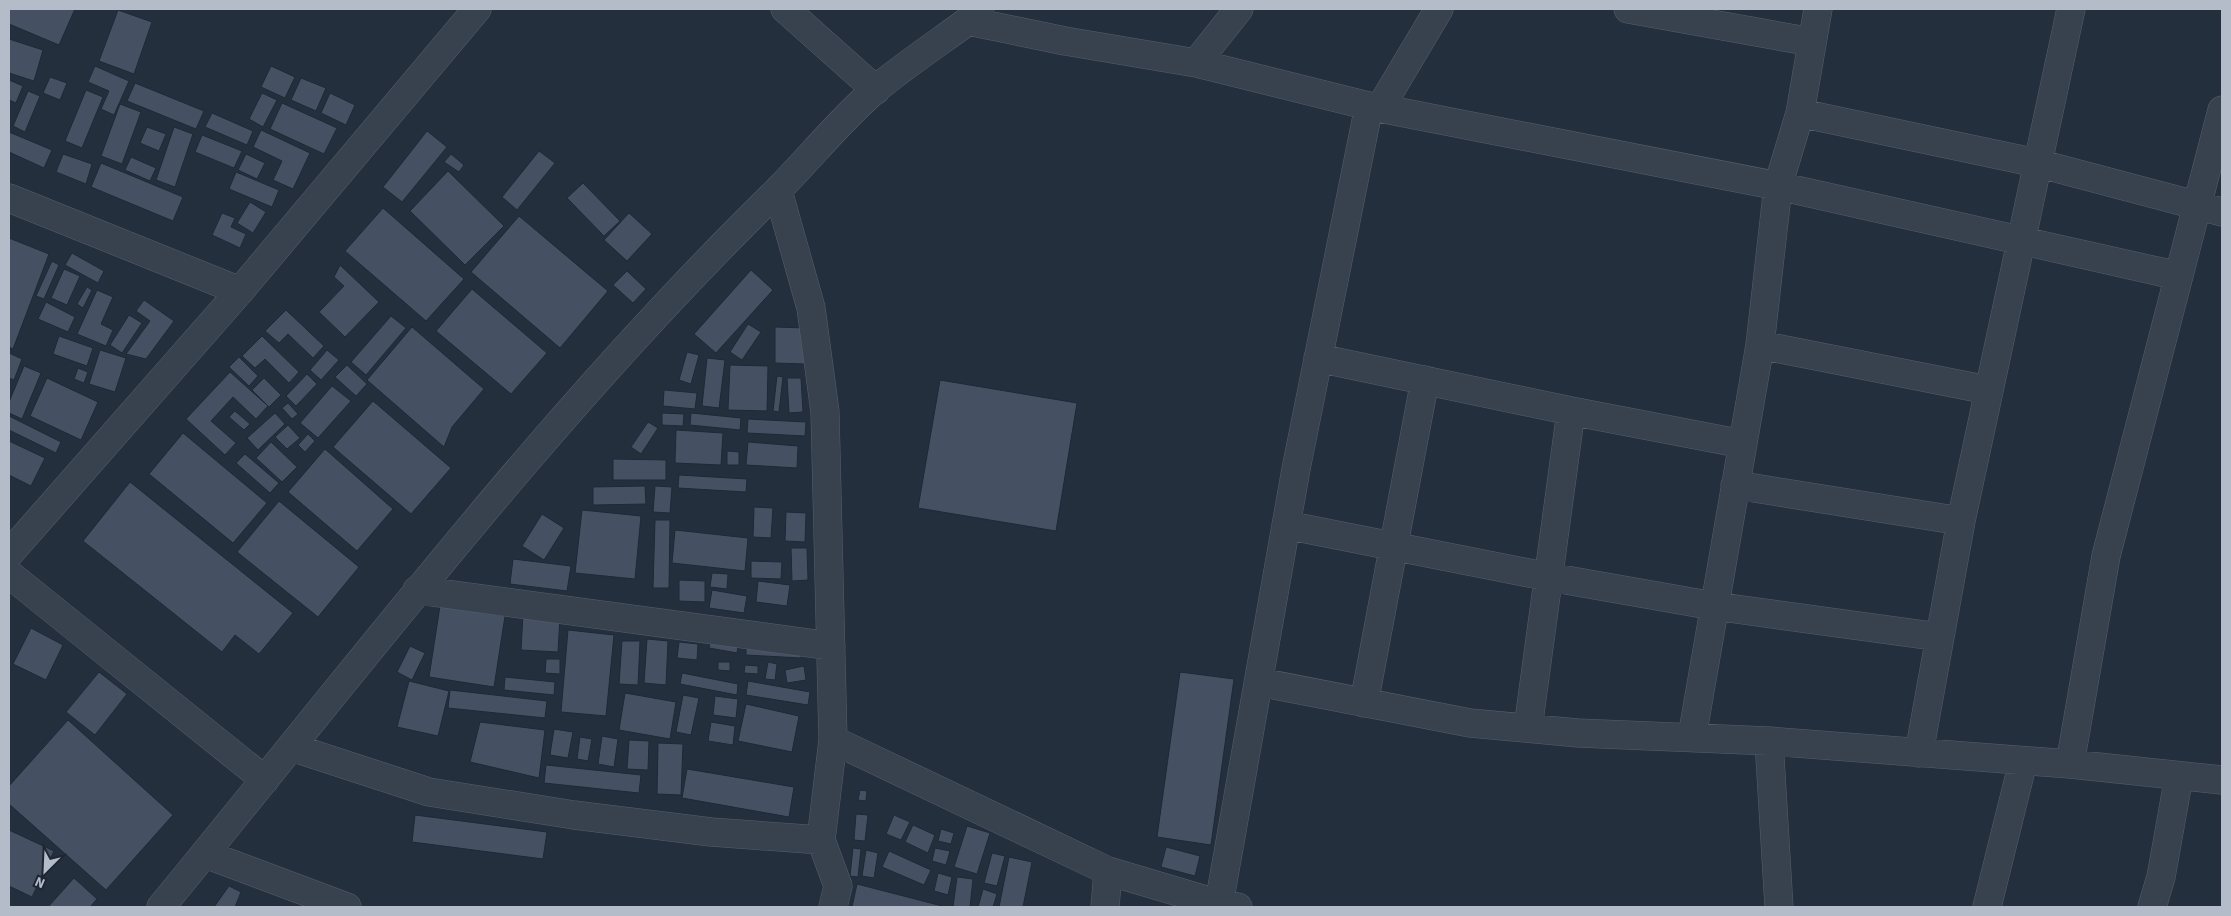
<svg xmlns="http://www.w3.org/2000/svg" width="2231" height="916" font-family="'Source Sans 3',sans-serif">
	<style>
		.building { fill: #455162; stroke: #1f2835 }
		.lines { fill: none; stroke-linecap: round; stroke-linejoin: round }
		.minor-casing { stroke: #565f6c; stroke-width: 29 }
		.minor { stroke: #38414e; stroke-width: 28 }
	</style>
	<rect width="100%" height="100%" fill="#242f3e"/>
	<path class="building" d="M9,9H75L59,45L9,24Z
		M118,10L152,22L134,74L99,61Z
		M9,39L43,50L34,81L9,73Z
		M95,66L129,81L114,115L101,109L109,91L88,82Z
		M271,66L295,77L285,98L261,87Z
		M50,77L67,83L60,100L43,93Z
		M301,78L326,88L316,111L291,100Z
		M9,80L23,86L16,103L9,100Z
		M135,83L204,111L196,129L127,101Z
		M86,90L103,97L82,148L65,141Z
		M28,91L40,96L25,132L13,126Z
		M262,93L277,100L263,127L249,119Z
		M330,93L355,105L346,125L321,113Z
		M282,103L337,128L324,154L270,129Z
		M120,104L141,112L122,164L101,156Z
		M212,113L253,131L247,145L205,127Z
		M147,127L166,134L159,151L140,143Z
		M174,127L193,134L175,187L156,180Z
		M261,130L310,153L293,189L273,180L282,161L253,147Z
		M427,131L447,147L402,202L383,187Z
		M9,132L52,150L44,168L9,152Z
		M202,135L242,151L234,168L195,152Z
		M539,151L555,163L517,210L502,197Z
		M63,154L92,164L86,184L56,172Z
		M246,154L265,163L257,179L238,170Z
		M451,154L464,165L459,172L444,162Z
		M131,157L156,168L150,181L125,170Z
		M101,163L183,197L173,221L91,187Z
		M448,171L504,226L465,265L410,211Z
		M236,172L279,190L272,207L229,189Z
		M583,183L620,221L604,236L567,198Z
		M250,202L266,212L253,233L237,223Z
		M383,208L464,279L426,321L345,251Z
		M222,213L235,218L231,227L246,234L240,248L212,235Z
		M629,213L652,234L627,261L604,240Z
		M519,216L608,291L560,348L471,272Z
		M9,238L49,254L13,349L9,347Z
		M72,253L104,271L98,283L65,265Z
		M52,261L59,265L44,299L36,296Z
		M340,265L379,302L345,337L319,312L344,286L334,277Z
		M64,269L80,276L67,305L51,298Z
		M751,270L773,290L716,353L694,334Z
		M627,271L646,289L633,303L613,285Z
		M87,287L92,290L83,308L77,304Z
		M472,289L547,353L511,394L436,331Z
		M97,290L113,297L101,324L113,330L106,346L77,334Z
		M144,300L174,321L146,359L126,354L150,321L136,311Z
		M46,302L75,317L68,332L38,319Z
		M286,310L324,346L313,358L288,334L279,343L265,331Z
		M129,315L142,323L122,353L110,345Z
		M391,316L406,328L366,375L351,362Z
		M748,324L761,332L742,360L730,352Z
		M412,327L484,389L452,427L444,447L367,380Z
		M775,327L806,328L805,364L775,363Z
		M59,336L93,348L87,366L53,354Z
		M262,336L299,372L289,383L265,359L255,368L242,356Z
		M100,350L126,358L115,392L89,384Z
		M327,350L339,360L321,380L310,370Z
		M687,352L699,355L691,384L679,380Z
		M9,353L22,359L14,380L9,378Z
		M239,357L258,376L249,386L229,367Z
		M707,358L725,360L719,408L702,406Z
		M347,365L367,384L356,396L335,377Z
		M730,365L768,366L767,411L728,410Z
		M24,366L41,373L22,419L9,413V402Z
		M78,368L88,372L84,383L74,379Z
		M230,372L268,406L256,419L233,397L211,421L236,443L225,455L186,419Z
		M307,374L317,384L296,406L286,396Z
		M777,376L783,377L779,412L773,411Z
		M47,378L98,402L81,440L30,416Z
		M264,378L281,395L269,407L252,390Z
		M787,378H801L803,412L789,413Z
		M940,380L1077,403L1056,531L918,508Z
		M332,386L351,401L318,438L300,423Z
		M664,390L697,393L695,409L663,406Z
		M373,401L451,468L411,514L333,447Z
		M288,403L298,414L292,419L282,408Z
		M235,411L250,424L244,430L229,417Z
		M275,413L285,424L258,450L247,438Z
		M662,413L684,414L683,426L662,425Z
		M691,413L741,418L740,430L690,425Z
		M9,416L61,442L56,453L9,430Z
		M748,419L806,422L805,436L747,433Z
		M648,422L658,428L641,454L631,447Z
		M288,425L300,438L287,449L275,437Z
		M676,430L723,433L721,465L675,463Z
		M183,433L267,503L233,543L149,474Z
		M308,434L315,441L305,452L298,445Z
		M9,441L45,458L31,486L9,475Z
		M271,442L297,467L282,482L256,458Z
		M748,442L798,446L797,468L746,465Z
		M325,449L393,509L357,551L288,492Z
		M727,451L739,452V465H727Z
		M245,454L279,483L270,493L236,463Z
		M613,459L666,460V480H613Z
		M679,475L747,479L746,492L678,488Z
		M130,482L293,613L259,654L235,635L222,652L83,541Z
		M645,486L646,504L593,505V487Z
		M655,486L672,487L670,513L653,512Z
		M279,501L359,567L318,617L237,552Z
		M754,507L773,508L771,538L753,537Z
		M582,510L641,516L635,579L575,573Z
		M786,512L806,513L805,542L785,541Z
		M542,514L564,528L544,560L522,546Z
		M655,520H670L669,588H653Z
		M675,530L748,538L745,571L672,563Z
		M791,548H807L808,580L792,581Z
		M513,559L571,566L567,591L510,584Z
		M751,561L782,562L781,579L751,578Z
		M712,573L728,574L727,589L710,587Z
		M679,580L705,581V602L679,601Z
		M758,581L790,585L787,606L756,602Z
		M712,590L747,596L744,613L709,608Z
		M440,606L505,616L494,687L429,677Z
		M523,614L560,617L558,652L521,650Z
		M31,628L63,645L46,680L13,664Z
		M568,630L614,635L606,716L561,712Z
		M711,636L739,641L737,653L709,648Z
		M647,639L668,641L666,685L644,683Z
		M622,641H640L638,685L619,684Z
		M746,641L801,645V658L746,655Z
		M679,642L698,644L697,660L677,658Z
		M410,646L425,653L412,680L397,672Z
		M546,659H560V674L545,673Z
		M718,662H730V671L718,670Z
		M768,662L777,664L775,680L765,679Z
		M745,665L758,666V674L744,673Z
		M804,666L806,680L787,683L785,670Z
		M99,672L127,694L95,735L66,712Z
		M1180,672L1234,679L1211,845L1157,837Z
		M682,673L738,684L737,695L680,684Z
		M505,677L555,682L554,695L504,690Z
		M409,681L449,691L438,736L397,727Z
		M748,681L810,692L808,705L746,695Z
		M450,690L547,701L545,718L448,708Z
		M625,693L676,702L670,739L619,730Z
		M683,695L699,698L691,735L676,732Z
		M715,696L738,699L736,718L713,715Z
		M746,704L799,716L792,752L738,741Z
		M68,720L173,815L106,890L9,804V786Z
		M480,722L545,730L539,778L470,762Z
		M711,722L735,726L733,745L708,741Z
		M554,729L573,732L568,758L550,755Z
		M602,736L618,739L614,767L598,764Z
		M580,737L592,739L588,761L577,759Z
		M629,740L649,741L648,770L627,769Z
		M658,743L683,744L681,795L657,794Z
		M546,765L641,775L639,793L544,783Z
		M687,769L794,787L789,817L682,798Z
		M860,790L867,791L866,801L858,800Z
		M856,814L868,815L865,841L854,840Z
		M415,815L547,832L543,859L412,842Z
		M894,815L910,822L901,840L886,834Z
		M913,825L935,835L928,853L905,842Z
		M967,826L990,833L977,874L954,867Z
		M941,829L954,833L951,844L938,841Z
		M9,830L54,851L32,897L9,886Z
		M1166,847L1200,856L1195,876L1161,867Z
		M853,848L861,849L858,877L850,876Z
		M935,848L950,851L946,865L932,861Z
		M866,850L878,853L874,878L862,876Z
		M889,851L931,870L924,885L882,867Z
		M992,853L1005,856L997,886L984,883Z
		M1009,857L1032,862L1023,907H999Z
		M938,873L952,877L948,895L934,891Z
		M957,877L973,879L970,907H953Z
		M74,878L97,899L90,907H48Z
		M857,884L946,907H852Z
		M229,886L241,892L235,907H214Z
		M983,889L997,894L993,907H978Z"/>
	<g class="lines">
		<defs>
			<path id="minor" d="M785,9L876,90
				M1628,9L1812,42
				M968,21L1065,41L1196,63L1369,106L1778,186L2179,276
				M1196,63L1239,9
				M1380,108L1439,9
				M1800,113L2037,163L2222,212
				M778,191L811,308L825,412L833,740L821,840L838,886L833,907
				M9,198L240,291
				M1760,345L1988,390
				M1318,358L1571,411L1743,444
				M1735,485L1961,521
				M1286,525L1549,577L1714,606L1940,637
				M9,554L240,291L477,9
				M9,574L265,780
				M417,590L831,646
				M1259,682L1470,723L1578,733L1769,741L2070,764L2222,780
				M1364,703L1425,380
				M1528,728L1571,411
				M1692,737L1760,345L1778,186L1800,113L1818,9
				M833,740L1108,871L1219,904L1238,907
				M1769,741L1779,907
				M291,747L429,792L574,815L711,832L821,840
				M1919,753L1961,521L2071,9
				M2070,764L2106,556L2222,110
				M205,854L347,907
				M1219,904L1296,469L1369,106
				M161,907C360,665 550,413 775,193C809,159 840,120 876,89C905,65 938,43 968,21L980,9
				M1105,907L1108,871
				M1987,907L2023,762
				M2152,907L2161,877L2179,776"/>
		</defs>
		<use href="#minor" class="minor-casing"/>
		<use href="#minor" class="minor"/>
	</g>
	<rect width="2231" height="916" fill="none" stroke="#b4bcc9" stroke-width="20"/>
	<g transform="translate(45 871) rotate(204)" stroke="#1d2633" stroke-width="4" paint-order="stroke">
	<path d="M0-4L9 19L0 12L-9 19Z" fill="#b4bcc9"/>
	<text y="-8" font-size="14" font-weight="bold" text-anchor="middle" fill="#b4bcc9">N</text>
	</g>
</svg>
